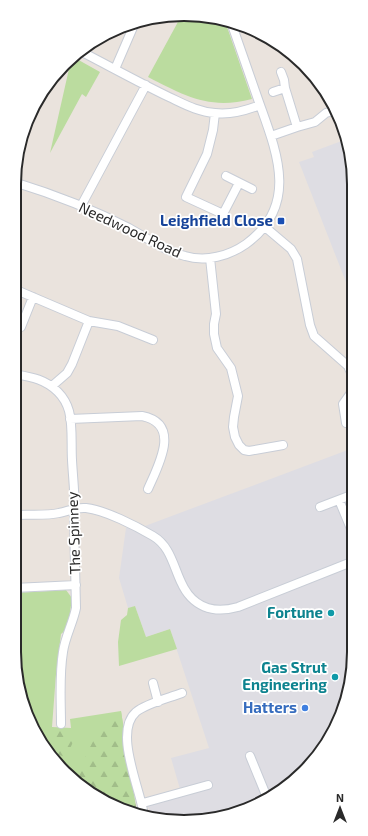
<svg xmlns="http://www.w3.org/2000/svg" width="368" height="836" font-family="'Exo 2',sans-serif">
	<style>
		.industrial { fill: #dedde3 }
		.grass { fill: #bbdc9f }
		.forest { fill: url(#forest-firs) }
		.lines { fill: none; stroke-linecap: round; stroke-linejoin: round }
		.street-casing { stroke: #c8cdd6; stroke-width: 10 }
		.street { stroke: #fff; stroke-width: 8 }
		.transit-dot { fill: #1a4fb4; stroke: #fff; stroke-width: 1.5 }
		.culture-dot { fill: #0f9aa8; stroke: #fff; stroke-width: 1.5 }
		.shop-dot { fill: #3f7fe0; stroke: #fff; stroke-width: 1.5 }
		.labels { text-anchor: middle; stroke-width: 3.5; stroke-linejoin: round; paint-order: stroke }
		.transit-label { font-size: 15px; font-weight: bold; fill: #164399; stroke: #fff; text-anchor: end }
		.street-label { font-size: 15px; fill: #2a2a2a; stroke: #fff }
		.culture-label { font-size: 15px; font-weight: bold; fill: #0d838f; stroke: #fff; text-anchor: end }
		.shop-label { font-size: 15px; font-weight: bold; fill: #366cbe; stroke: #fff; text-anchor: end }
		.rim { fill: none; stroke: #2a2a2a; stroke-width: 2 }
	</style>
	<defs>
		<pattern id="forest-firs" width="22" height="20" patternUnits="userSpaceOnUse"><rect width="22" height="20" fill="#bbdc9f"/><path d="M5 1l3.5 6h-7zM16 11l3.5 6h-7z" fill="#a1bd89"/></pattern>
	</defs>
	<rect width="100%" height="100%" fill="#eae3dd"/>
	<path class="industrial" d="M347,139L353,162V300L299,162L314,157L312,152Z
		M353,448L354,652L345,707L312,764L269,799L206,821L152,819L146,800L180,789L171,758L209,748L170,629L146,637L135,606L128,608L119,578L126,528L145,526Z"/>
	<path class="grass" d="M173,14L225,21L252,99C209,110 185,96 148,77L179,20L168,16Z
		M75,58L100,72L86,97L82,94L50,153L71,60Z
		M66,590L72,598L68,628L61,634L56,674L52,727L71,728L70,719L121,711L136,813L99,799L56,764L23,707L14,652V593Z
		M135,606L146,637L170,629L177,649L119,666L118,642L121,620L127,615L128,608Z"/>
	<path class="forest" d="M121,711L137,813L99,799L74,778L99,730Z
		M69,728L74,740L66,757L52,753L57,729Z"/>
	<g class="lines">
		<defs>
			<path id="street" d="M82,52C111,67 140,83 169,97C184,104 198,112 215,113C231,115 245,111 260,105
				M115,69L134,25
				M281,72L284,80L285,88
				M215,113L213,130L207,154L186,197L223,214L239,183
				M297,127L315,122L326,113L336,110
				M271,136L297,127L285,88L273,92
				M226,176L252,189
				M14,182C53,194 92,209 129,228C147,238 165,251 185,256C206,262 229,256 246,244C298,206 278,155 260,105C250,77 241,50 231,22
				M81,206L146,85
				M265,227L291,249L297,259L310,325L314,336L348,366L353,377
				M210,258L216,314L214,324V334L217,348L231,368L238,396L234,417L233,427L235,437L239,445L244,450L249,451L283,445
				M14,289L89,321L118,326L153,340
				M21,327L33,297
				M14,374C31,377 45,379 58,392C63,397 67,404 69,411C73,426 71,444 72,460C73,480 76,501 74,521L76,608C73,623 65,637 63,652C59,676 61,701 61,724
				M52,386L67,373L72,364L89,321
				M70,419L142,416C182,424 158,466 148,489
				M346,423L343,404L353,390
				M339,500L354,536
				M320,507L354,494
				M14,515C28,514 46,516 59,513C69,511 76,507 86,508C105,510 136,526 153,536C170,546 173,565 181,582C192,607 213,614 238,607L354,561
				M14,588L76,585
				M153,683L158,702
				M250,756L268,800
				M143,803L208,785
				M144,816C141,790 113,732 136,712C147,703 169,698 182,693"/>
		</defs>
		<use href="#street" class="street-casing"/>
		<use href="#street" class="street"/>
	</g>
	<rect class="transit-dot" x="277" y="217" width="8" height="8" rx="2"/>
	<g class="culture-dot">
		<circle cx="331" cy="613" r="4"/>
		<circle cx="335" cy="677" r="4"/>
	</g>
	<circle class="shop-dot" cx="305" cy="708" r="4"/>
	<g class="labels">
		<g class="transit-label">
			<text x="273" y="226">Leighfield Close</text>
		</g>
		<g class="street-label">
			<text transform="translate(130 230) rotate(25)" y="5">Needwood Road</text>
			<text transform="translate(74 533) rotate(-92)" y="5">The Spinney</text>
		</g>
		<g class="culture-label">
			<text x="323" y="618">Fortune</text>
			<text x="327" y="673">Gas Strut<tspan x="327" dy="17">Engineering</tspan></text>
		</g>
		<g class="shop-label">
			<text x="297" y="713">Hatters</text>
		</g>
	</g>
	<path d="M0 0H368V836H0ZM184 21H184A163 163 0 0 1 347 184V652A163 163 0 0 1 184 815H184A163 163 0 0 1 21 652V184A163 163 0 0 1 184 21Z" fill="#fff" fill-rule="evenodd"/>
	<path class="rim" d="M184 21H184A163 163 0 0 1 347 184V652A163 163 0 0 1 184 815H184A163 163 0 0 1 21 652V184A163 163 0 0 1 184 21Z"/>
	<g transform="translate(340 808)" stroke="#ffffff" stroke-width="3" paint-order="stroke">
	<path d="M0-3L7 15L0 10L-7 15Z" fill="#2a2a2a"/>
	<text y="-6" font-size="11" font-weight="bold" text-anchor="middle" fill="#2a2a2a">N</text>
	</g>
</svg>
